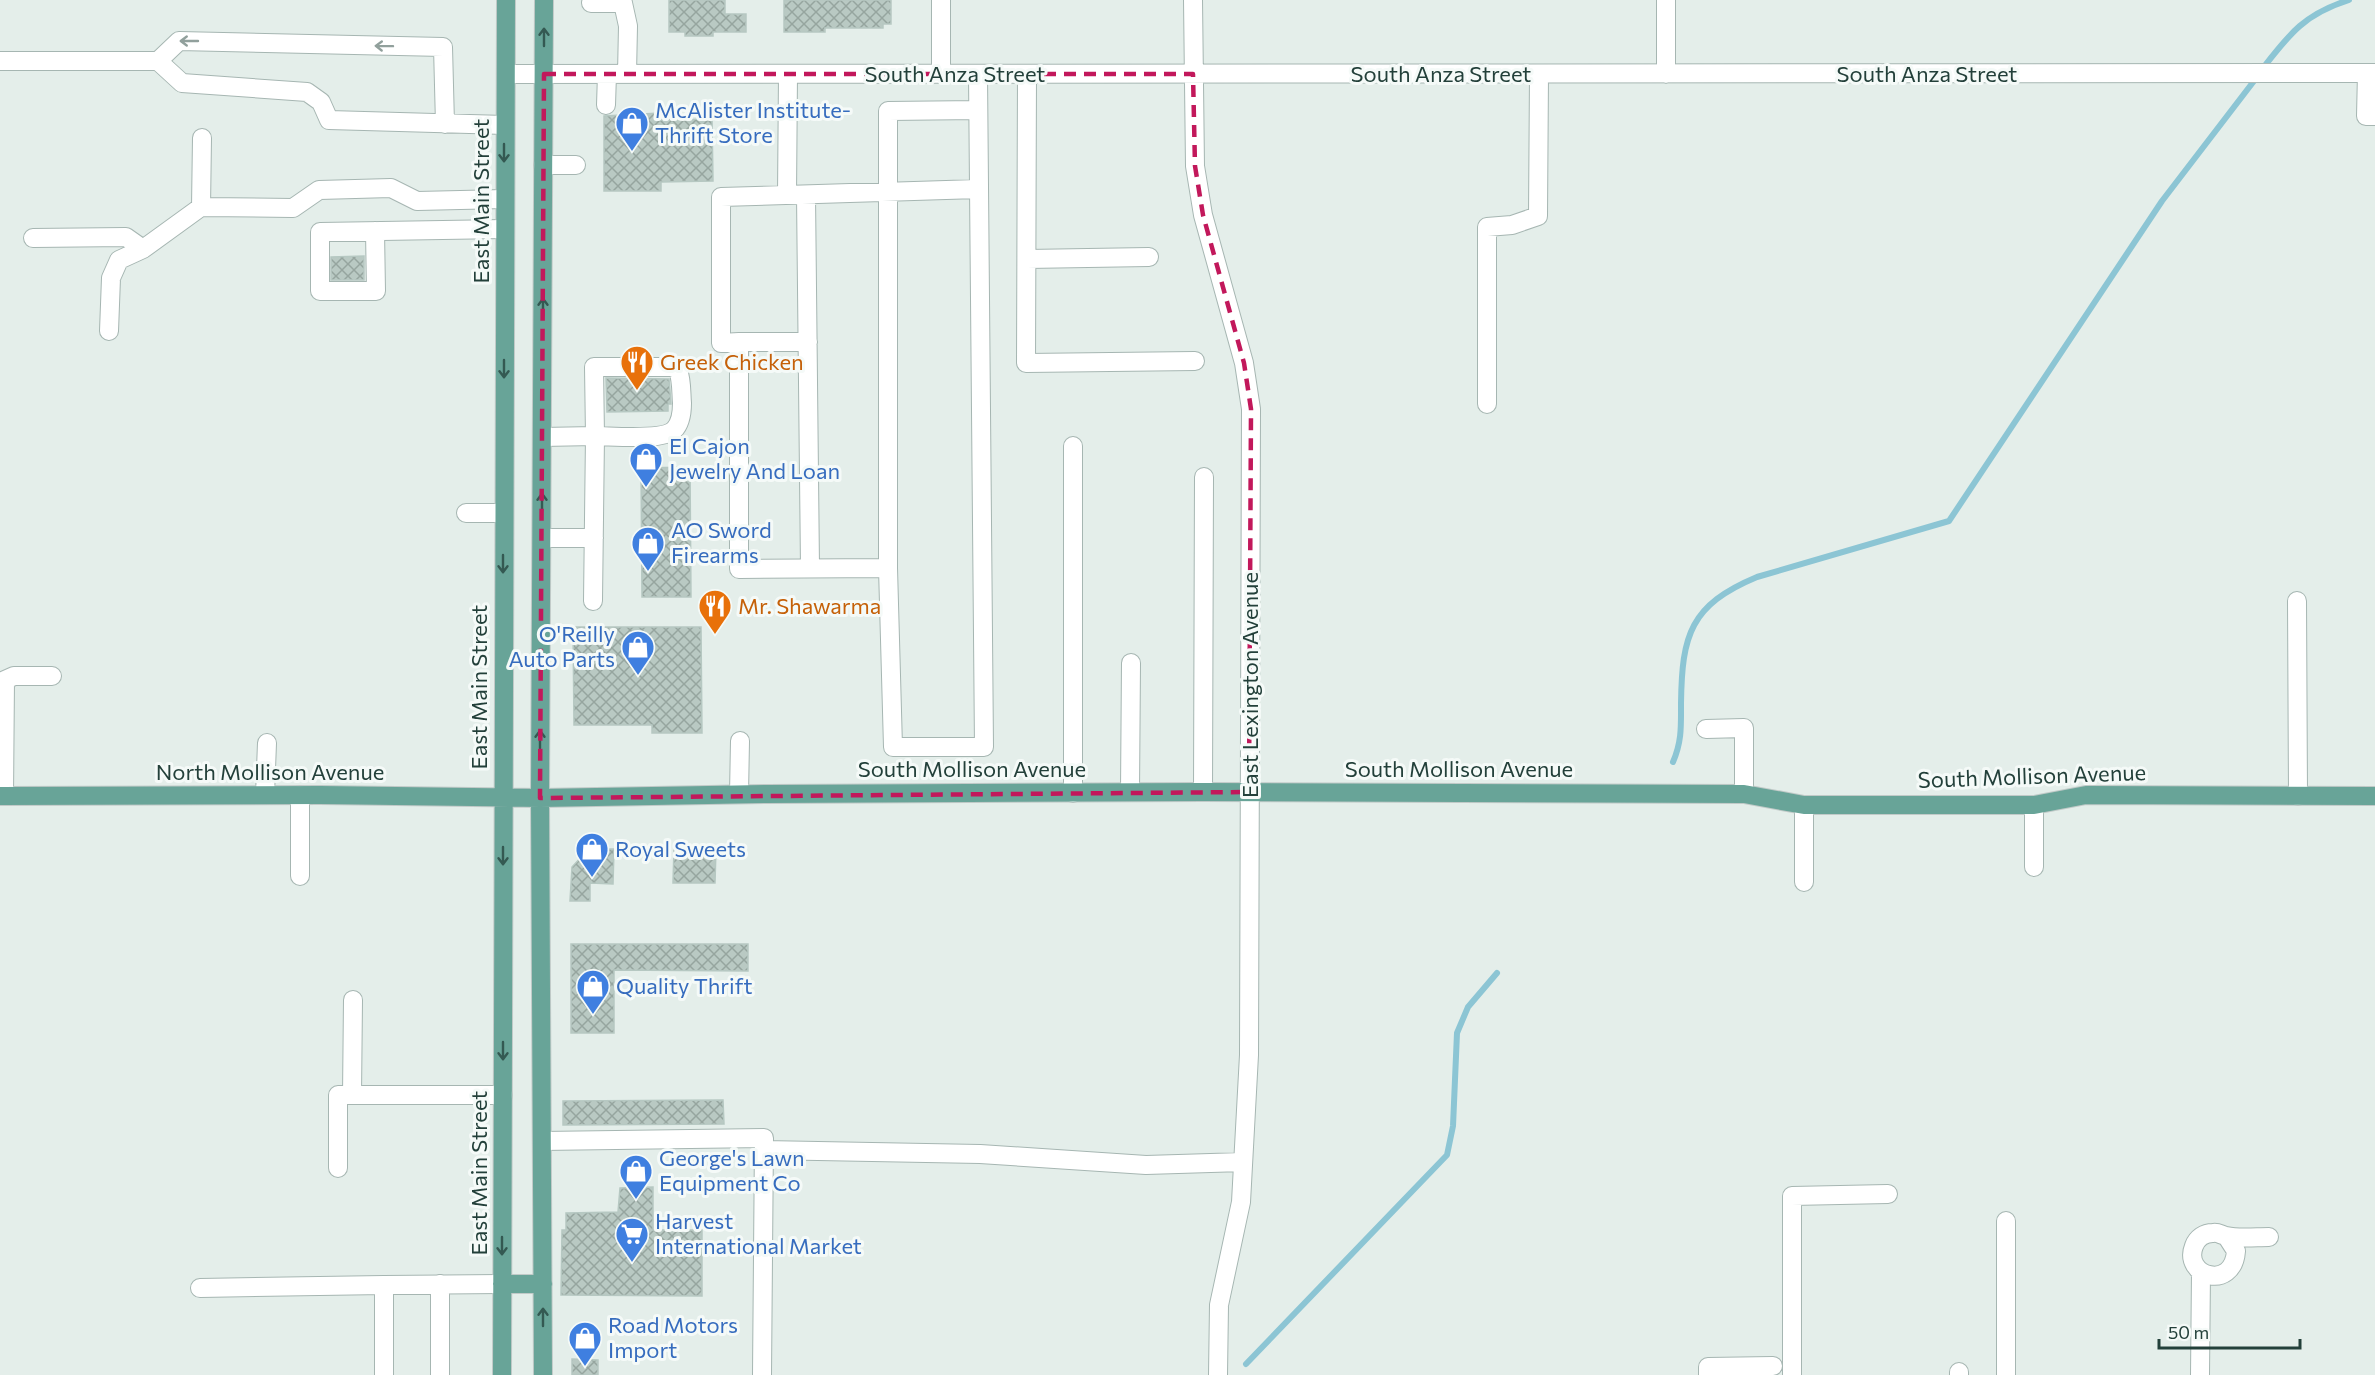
<svg xmlns="http://www.w3.org/2000/svg" width="2375" height="1375" font-family="Commissioner,sans-serif">
	<style>
		.lines { fill: none; stroke-linecap: round; stroke-linejoin: round }
		.stream { stroke: #8cc5d4; stroke-width: 6 }
		.building { fill: url(#building-cross-hatch); stroke: #b6c8c2; stroke-width: 1.5 }
		.minor-casing { stroke: #a6b6b2; stroke-width: 20 }
		.major-casing { stroke: #c1cac8; stroke-width: 20 }
		.minor { stroke: #fff; stroke-width: 18 }
		.major { stroke: #68a498; stroke-width: 18 }
		.oneway { stroke: #345952 }
		.oneway2 { stroke: #91a09c }
		.marked { fill: none; stroke: #c2185b; stroke-width: 4.5; stroke-dasharray: 12 8; stroke-linejoin: round }
		.labels { text-anchor: middle; stroke-width: 6; stroke-linejoin: round; paint-order: stroke }
		.street-label { font-size: 22px; fill: #23403a; stroke: #f5faf8 }
		.shop-label { font-size: 22px; fill: #366cbe; stroke: #f5faf8; text-anchor: start }
		.food-label { font-size: 22px; fill: #c56008; stroke: #f5faf8; text-anchor: start }
	</style>
	<defs>
		<pattern id="building-cross-hatch" width="8" height="8" patternUnits="userSpaceOnUse" patternTransform="scale(1.5)"><rect width="8" height="8" fill="#b9c9c3"/><path d="M0 0l8 8M0 8l8-8" fill="none" stroke="#96a59f"/></pattern>
	</defs>
	<rect width="100%" height="100%" fill="#e4eeea"/>
	<g class="lines">
		<path class="stream" d="M2263,68C2290,33 2305,14 2349,0
			M1673,762C1682,741 1681,726 1681,703C1682,635 1690,605 1757,577L1949,521L2162,201L2257,77
			M1246,1364L1447,1155L1453,1126L1457,1033L1468,1007L1497,973"/>
	</g>
	<path class="building" d="M669,0H725V14H746V32H713V36H685V32H669Z
		M784,0H891V24H883V28H825V32H784Z
		M660,113V120L712,119L713,181L661,182V191H604V116Z
		M364,256V280H331V257Z
		M606,378L669,379L671,404H668V411L607,412Z
		M690,467L691,597H642L641,468Z
		M573,627H701L702,733H652V725H574Z
		M674,848H716L715,883H673Z
		M596,849H614L613,884L590,883V901H570L572,867L585,853Z
		M571,944H748V971L614,970V1033H571Z
		M723,1100L724,1124L563,1125V1101Z
		M653,1187V1230H702V1296L561,1295L562,1230H566V1213L618,1212L620,1188Z
		M572,1359L598,1360V1375H572Z"/>
	<g class="lines">
		<defs>
			<path id="minor" d="M1193,0L1195,166L1203,215L1244,363L1251,409L1249,1055L1241,1202L1219,1305L1218,1375
				M1666,0V74
				M591,3H623L628,26L627,74
				M0,61H158L179,41L443,47L445,124
				M158,61L182,83L307,92L321,102L329,120L505,125
				M2367,73L2366,116H2375
				M507,74L2375,73
				M941,74V0
				M978,74L984,747H893L888,568V111L978,110
				M1027,74L1026,363L1195,361
				M606,105L607,74
				M543,165H576
				M787,195L788,74
				M806,195L810,568
				M201,207L202,138
				M375,231L376,291H320V232L504,229
				M33,238L126,237L143,249
				M1027,259L1149,257
				M109,331L111,278L119,260L143,249L201,207L293,208L319,190L391,188L417,201L504,199
				M739,342H808
				M594,367H672L678,370C682,381 681,392 682,403C682,412 681,423 674,430C662,441 612,436 595,436Z
				M1487,404V227L1512,225L1538,216L1539,74
				M542,437L595,436L593,601
				M1073,446V793
				M466,513H504
				M542,538H594
				M888,568L739,569V342L721,343V197L978,189
				M2297,601L2298,796
				M1706,729L1744,728V794
				M1130,792L1131,663
				M1203,792L1204,477
				M739,794L740,741
				M265,795L267,743
				M300,795V876
				M4,796L5,680L14,676H52
				M1804,805V882
				M2034,867V805
				M352,1095L353,1000
				M542,1141L764,1138L762,1375
				M764,1150L980,1154L1146,1165L1243,1162
				M338,1168V1095H503
				M2006,1221V1375
				M2227,1237L2236,1251C2233,1292 2182,1276 2194,1246C2197,1238 2204,1233 2213,1233C2218,1232 2221,1235 2226,1236C2238,1239 2256,1237 2269,1237
				M440,1284V1375
				M200,1288L384,1285
				M384,1375V1285L502,1284
				M1708,1375V1367L1773,1366
				M1792,1375V1196L1888,1194
				M1959,1375V1372
				M2200,1375L2201,1272"/>
			<path id="major" d="M0,796L320,795L540,798L767,794L1203,792L1744,794L1804,805H2034L2086,795L2375,796
				M502,1284H543
				M502,1375L506,0
				M543,1375L540,798L544,0"/>
		</defs>
		<use href="#minor" class="minor-casing"/>
		<use href="#major" class="major-casing"/>
		<use href="#minor" class="minor"/>
		<use href="#major" class="major"/>
	</g>
	<defs><path id="oneway-shaft" d="M-6 0H5M1.5-3L5.5 0L1.5 3" fill="none" stroke-width="1.6" stroke-linecap="round" stroke-linejoin="round" transform="scale(1.5)"/></defs>
	<g class="oneway">
		<use href="#oneway-shaft" transform="translate(544 37) rotate(-90)"/>
		<use href="#oneway-shaft" transform="translate(504 153) rotate(90)"/>
		<use href="#oneway-shaft" transform="translate(543 307) rotate(-90)"/>
		<use href="#oneway-shaft" transform="translate(504 369) rotate(90)"/>
		<use href="#oneway-shaft" transform="translate(542 502) rotate(-90)"/>
		<use href="#oneway-shaft" transform="translate(503 564) rotate(90)"/>
		<use href="#oneway-shaft" transform="translate(540 739) rotate(-90)"/>
		<use href="#oneway-shaft" transform="translate(503 856) rotate(90)"/>
		<use href="#oneway-shaft" transform="translate(503 1051) rotate(90)"/>
		<use href="#oneway-shaft" transform="translate(502 1246) rotate(90)"/>
		<use href="#oneway-shaft" transform="translate(543 1317) rotate(-90)"/>
	</g>
	<g class="oneway2">
		<use href="#oneway-shaft" transform="translate(189 41) rotate(-180)"/>
		<use href="#oneway-shaft" transform="translate(384 46) rotate(-179)"/>
	</g>
	<path class="marked" d="M544,74H1193L1195,166L1203,215L1244,363L1251,409L1249,792L540,798Z"/>
	<defs>
		<symbol id="shop-pin" viewBox="-11 -11 22 30"><path d="M0 17L-7.5 6A9.5 9.5 0 1 1 7.5 6Z" fill="#3f7fe0" stroke="#f5faf8"/><path d="M-5-2.5h2.3a2.7 3.5 0 0 1 5.4 0H5L5.5 6h-11ZM-1.5-2.5h3a1.5 2.3 0 0 0-3 0Z" fill="#fff"/></symbol>
		<symbol id="restaurant-pin" viewBox="-11 -11 22 30"><path d="M0 17L-7.5 6A9.5 9.5 0 1 1 7.5 6Z" fill="#e8710a" stroke="#f5faf8"/><path d="M-5-6h1v4h1v-4h1v4h1v-4h1v5L-1.5 .5V6h-2V.5L-5-1ZM5-6V6H3V1.5H1.5Q1.5-4 5-6Z" fill="#fff"/></symbol>
		<symbol id="supermarket-pin" viewBox="-11 -11 22 30"><path d="M0 17L-7.5 6A9.5 9.5 0 1 1 7.5 6Z" fill="#3f7fe0" stroke="#f5faf8"/><path d="M-6-5.5h2.5l.6 2H6L4.5 2H-2.5L-4.4-4H-6ZM-1.5 3.2a1.3 1.3 0 1 0 .1 0ZM3 3.2a1.3 1.3 0 1 0 .1 0Z" fill="#fff"/></symbol>
	</defs>
	<g fill-rule="evenodd">
		<use href="#shop-pin" x="613" y="104" width="38" height="52"/>
		<use href="#restaurant-pin" x="618" y="343" width="38" height="52"/>
		<use href="#shop-pin" x="627" y="440" width="38" height="52"/>
		<use href="#shop-pin" x="629" y="524" width="38" height="52"/>
		<use href="#restaurant-pin" x="696" y="587" width="38" height="52"/>
		<use href="#shop-pin" x="619" y="628" width="38" height="52"/>
		<use href="#shop-pin" x="573" y="830" width="38" height="52"/>
		<use href="#shop-pin" x="574" y="967" width="38" height="52"/>
		<use href="#shop-pin" x="617" y="1152" width="38" height="52"/>
		<use href="#supermarket-pin" x="613" y="1215" width="38" height="52"/>
		<use href="#shop-pin" x="566" y="1319" width="38" height="52"/>
	</g>
	<g class="labels">
		<g class="street-label">
			<text x="955" y="82">South Anza Street</text>
			<text x="1441" y="82">South Anza Street</text>
			<text x="1927" y="82">South Anza Street</text>
			<text transform="translate(481 201) rotate(-90)" y="8">East Main Street</text>
			<text transform="translate(1250 685) rotate(-90)" y="8">East Lexington Avenue</text>
			<text transform="translate(479 687) rotate(-90)" y="8">East Main Street</text>
			<text x="972" y="777">South Mollison Avenue</text>
			<text x="1459" y="777">South Mollison Avenue</text>
			<text x="270" y="780">North Mollison Avenue</text>
			<text transform="translate(2032 776) rotate(-2)" y="8">South Mollison Avenue</text>
			<text transform="translate(479 1173) rotate(-90)" y="8">East Main Street</text>
		</g>
		<g class="shop-label">
			<text x="655" y="118">McAlister Institute-<tspan x="655" dy="25">Thrift Store</tspan></text>
			<text x="669" y="454">El Cajon<tspan x="669" dy="25">Jewelry And Loan</tspan></text>
			<text x="671" y="538">AO Sword<tspan x="671" dy="25">Firearms</tspan></text>
			<text x="615" y="642" text-anchor="end">O'Reilly<tspan x="615" dy="25">Auto Parts</tspan></text>
			<text x="615" y="857">Royal Sweets</text>
			<text x="616" y="994">Quality Thrift</text>
			<text x="659" y="1166">George's Lawn<tspan x="659" dy="25">Equipment Co</tspan></text>
			<text x="655" y="1229">Harvest<tspan x="655" dy="25">International Market</tspan></text>
			<text x="608" y="1333">Road Motors<tspan x="608" dy="25">Import</tspan></text>
		</g>
		<g class="food-label">
			<text x="660" y="370">Greek Chicken</text>
			<text x="738" y="614">Mr. Shawarma</text>
		</g>
	</g>
	<path d="M2159 1339v9h141v-9" fill="none" stroke="#23403a" stroke-width="3"/>
	<text x="2168" y="1339" font-size="18" fill="#23403a" stroke="#f5faf8" stroke-width="4.5" paint-order="stroke">50 m</text>
</svg>
